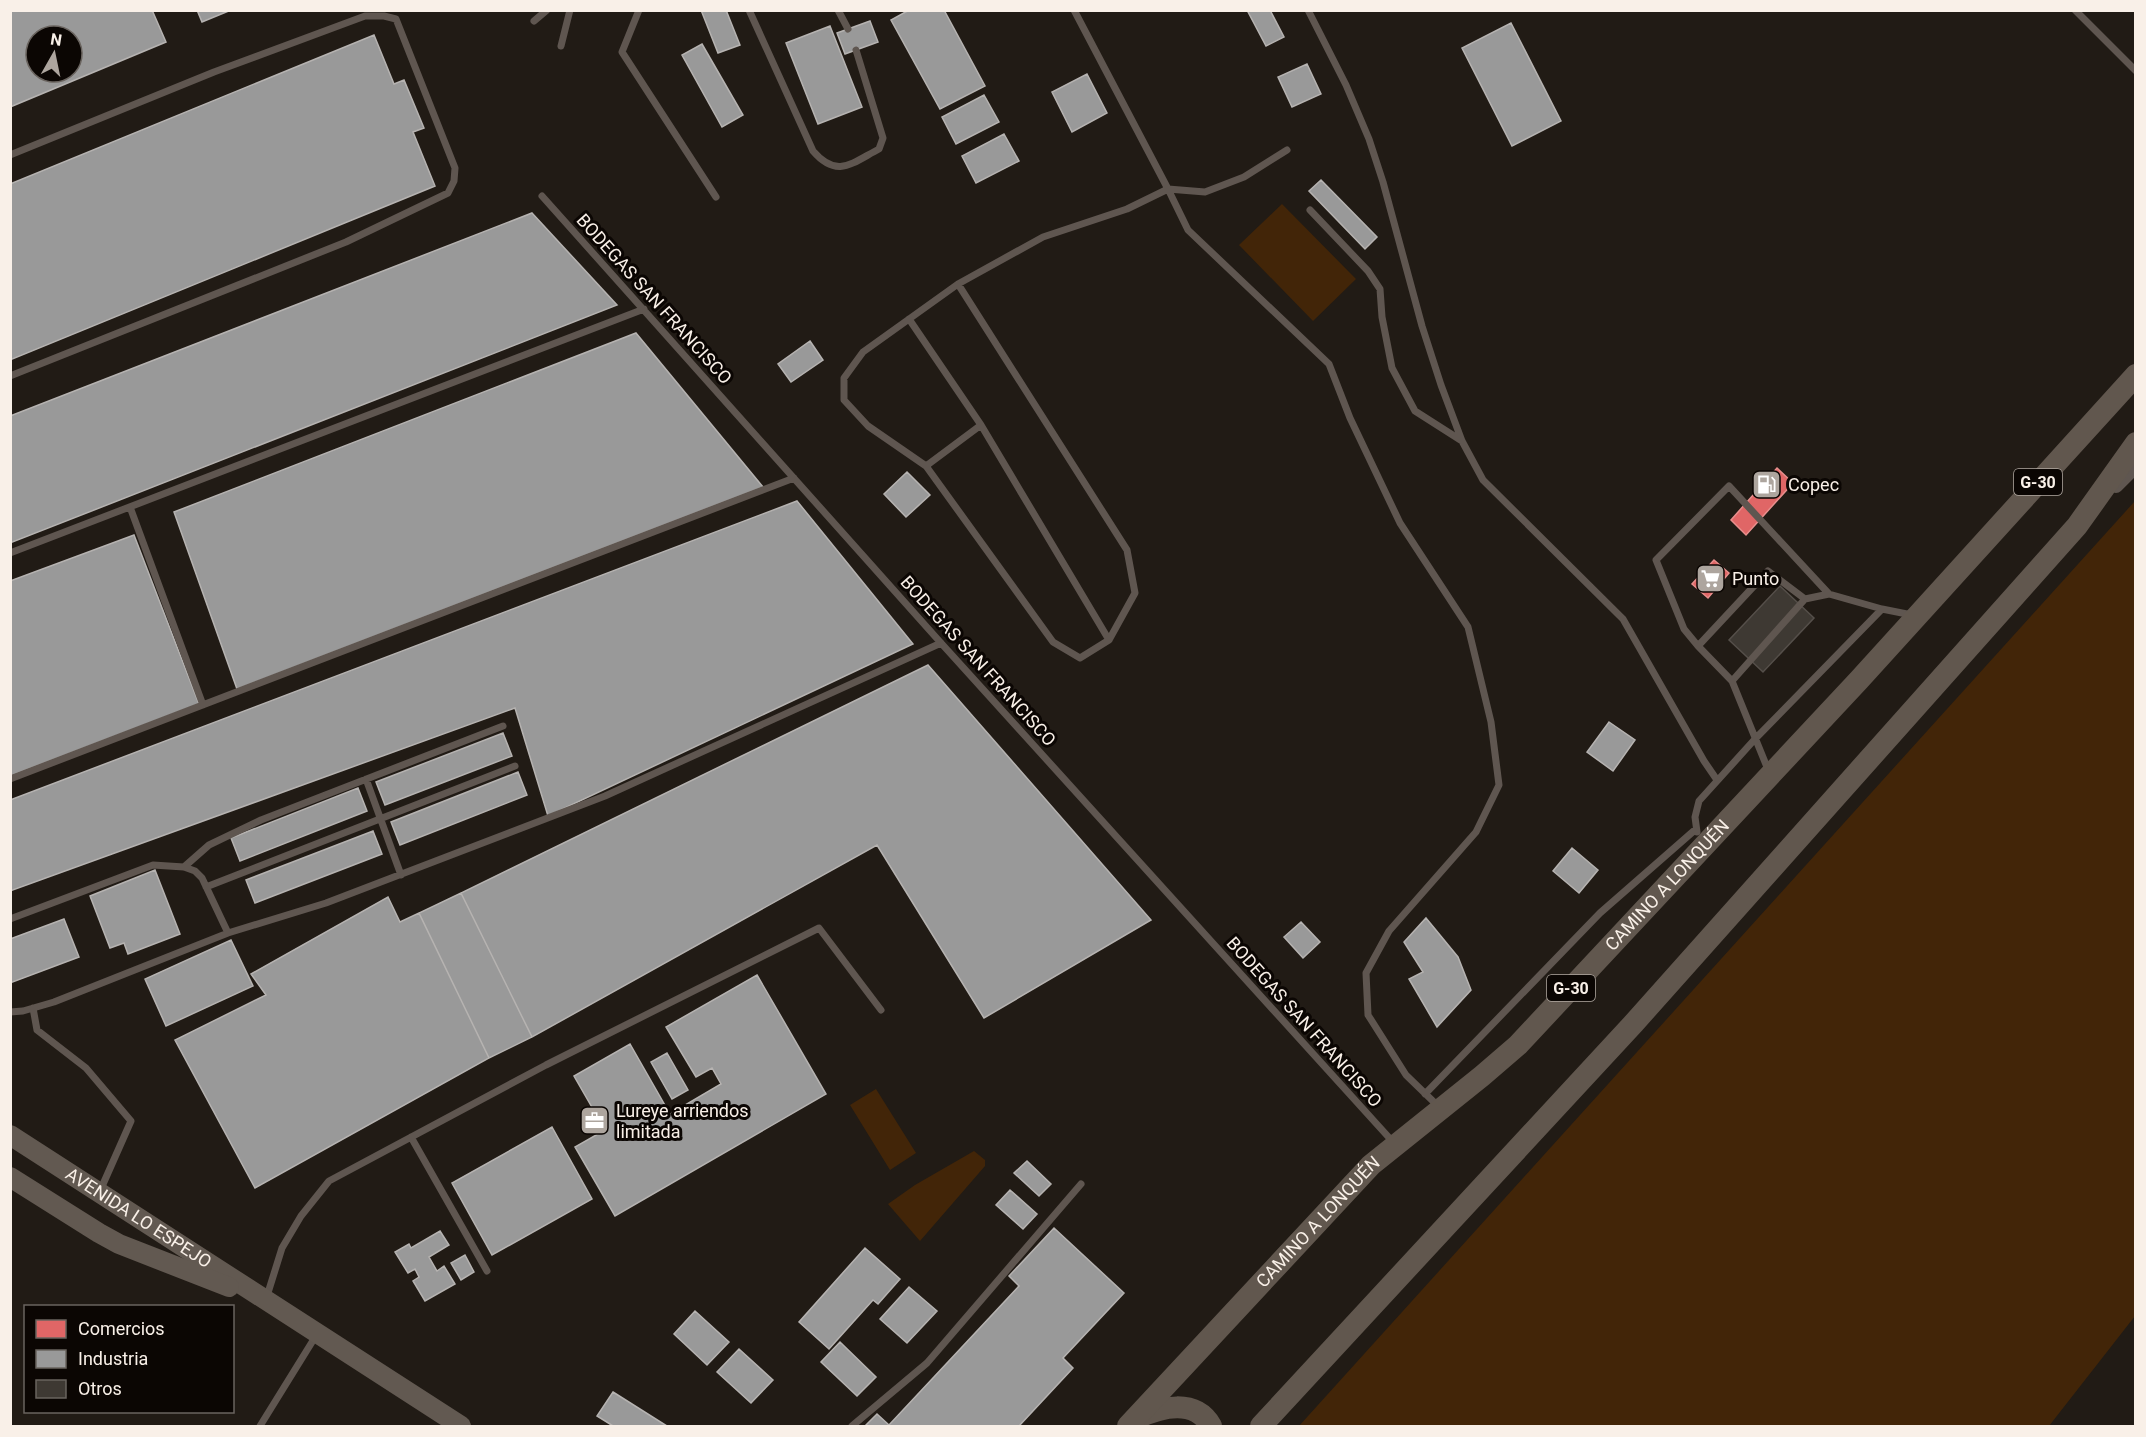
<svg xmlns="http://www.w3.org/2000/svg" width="2146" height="1437" font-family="Roboto,sans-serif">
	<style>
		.green { fill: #422508 }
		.shops { fill: #e06666; stroke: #e88f8d; stroke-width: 1.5 }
		.industry { fill: #999; stroke: #b6b3b1; stroke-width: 1.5; fill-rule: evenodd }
		.building { fill: #3e3933; stroke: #554f4a; stroke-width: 1.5 }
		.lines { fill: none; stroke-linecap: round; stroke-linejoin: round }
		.service { stroke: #5f5650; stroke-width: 7 }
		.minor { stroke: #5f5650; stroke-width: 14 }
		.secondary { stroke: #625951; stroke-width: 20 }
		.primary { stroke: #61574e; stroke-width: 22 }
		.labels { text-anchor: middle; stroke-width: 6; stroke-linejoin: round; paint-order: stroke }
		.shield { fill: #0b0603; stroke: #b2aaa3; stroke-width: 1.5 }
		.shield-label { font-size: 16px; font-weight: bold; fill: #f9f0e8 }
		.street-label { font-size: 18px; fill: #f9f0e8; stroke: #0b0603 }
		.poi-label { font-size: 18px; fill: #f9f0e8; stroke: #0b0603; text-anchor: start }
	</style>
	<rect width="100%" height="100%" fill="#211b15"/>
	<path class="green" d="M1282,204L1356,279L1313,321L1239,245Z
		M2135,501V1316L2049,1426H1299Z
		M876,1089L916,1153L890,1170L850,1105Z
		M974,1151L985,1160V1166L920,1241L888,1204L915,1185Z"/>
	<path class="shops" d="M1777,468L1793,483L1746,535L1731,520Z
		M1714,560L1729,573L1708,598L1692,584Z"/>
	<path class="industry" d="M10,10H152L166,42L10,107ZM36,36H72V72H36Z
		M197,10H231L202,22Z
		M701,10H726L740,45L718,53Z
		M909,10H944L985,86L940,109L891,20Z
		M1247,10H1270L1284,37L1266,46Z
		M870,21L878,42L845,54L837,33Z
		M1511,23L1561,121L1512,146L1462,48Z
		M830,26L862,107L818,124L786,43Z
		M374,35L394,84L404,80L424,128L413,132L435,186L10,360V184Z
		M702,44L743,115L722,127L682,55Z
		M1307,64L1321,94L1292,107L1278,77Z
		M1087,74L1107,113L1072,132L1052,92Z
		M984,95L999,122L956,144L942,117Z
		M1004,134L1019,161L976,183L962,156Z
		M1321,180L1377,237L1365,249L1309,191Z
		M532,213L617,305L10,543V416Z
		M636,333L763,487L237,689L174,512Z
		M810,341L823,360L791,382L778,364Z
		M907,472L930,495L906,517L884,494Z
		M797,501L913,644L548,816L515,708L10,891V800Z
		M134,535L199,704L10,776V581Z
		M928,665L1151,920L984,1018L877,845L532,1037L461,893Z
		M1609,722L1635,740L1613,771L1587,752Z
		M503,733L512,756L385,805L376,782Z
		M518,772L527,795L400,845L391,822Z
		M358,788L367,811L240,861L231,838Z
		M373,831L382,854L255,903L246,880Z
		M1572,848L1598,870L1579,893L1553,871Z
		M155,870L180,934L128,954L124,943L110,948L90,896Z
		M461,893L532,1037L489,1058L419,913Z
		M388,897L400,922L419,913L489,1058L255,1188L175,1040L266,995L251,974Z
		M1426,918L1458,957L1471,990L1437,1027L1409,979L1423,972L1404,942Z
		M64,919L79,957L10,983V939Z
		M1301,922L1320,942L1303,958L1284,937Z
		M231,940L253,986L166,1026L145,979Z
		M757,975L826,1094L615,1216L575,1147L605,1130L574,1076L630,1044L670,1114L721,1084L712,1068L696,1077L666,1027Z
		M667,1053L688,1090L672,1099L651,1062Z
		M552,1127L592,1199L492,1255L452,1183Z
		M1027,1161L1051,1184L1039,1196L1014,1173Z
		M1010,1190L1037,1214L1023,1229L996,1205Z
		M1054,1228L1124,1293L1063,1358L1073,1368L1019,1426H865L877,1414L889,1425L1019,1286L1009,1276Z
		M440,1231L449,1245L429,1257L437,1271L444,1266L455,1284L425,1301L413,1281L419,1277L415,1269L408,1273L395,1252L409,1244L411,1248Z
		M865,1248L900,1279L878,1304L873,1300L829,1349L799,1322Z
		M465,1255L474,1272L461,1280L451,1263Z
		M909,1287L937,1311L907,1343L880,1319Z
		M695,1311L729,1342L707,1365L674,1334Z
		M840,1342L876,1377L857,1396L821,1362Z
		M739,1349L773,1380L751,1403L717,1372Z
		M613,1392L667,1426H613L597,1416Z"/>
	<path class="building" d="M1780,586L1814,618L1763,672L1729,640Z"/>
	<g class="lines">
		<path class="service" d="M639,10L622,52L716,197
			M749,10L813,151C837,179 852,163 879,149L883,138L856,50
			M838,10L848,29
			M1074,10L1168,189L1205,192L1244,177L1287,150
			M1308,10L1346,85L1369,139L1383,182L1422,326L1441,385L1462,441L1483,480L1623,619L1704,761L1717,780
			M2075,10L2136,71
			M534,21L547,10
			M561,46L570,10
			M10,155L214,72L365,16H384L396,19L455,168L454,181L448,193L346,242L10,376
			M542,196L941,643L1393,1142
			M1310,210L1368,271L1380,289L1382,317L1392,368L1415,411L1462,441
			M958,284L1127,550L1135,593L1109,640L1080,658L1053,642L926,466L868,426L844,400V378L863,352L958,284L1043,237L1127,209L1168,189L1188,230L1329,364L1350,418L1400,523L1468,627L1491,722L1499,785L1476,832L1389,931L1366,973L1368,1015L1406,1075L1438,1106
			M909,319L981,425L1109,640
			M926,466L981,425
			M130,507L203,705
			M10,553L644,309
			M1698,646L1768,571L1805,599
			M1732,681L1698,646L1684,629L1656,560L1729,486L1829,594
			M1769,772L1732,681L1805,599L1829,594L1882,609
			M10,779L794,478
			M366,779L401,875
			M1697,832L1695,817L1699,801L1755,739L1882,609L1912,615
			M184,867L209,845L261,820L503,726
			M206,887L515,766
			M10,919L153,865L184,867L195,871L202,878L228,933
			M33,1008L37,1030L86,1068L131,1121L100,1191
			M10,1012L23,1011L54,1002L228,933L326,903L605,796L941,643
			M1425,1094L1600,913L1696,829
			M411,1137L487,1271
			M267,1296L282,1248L301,1216L329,1181L546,1065L819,928L881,1010
			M260,1426L317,1334
			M852,1426L927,1363L1081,1184"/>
		<path class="minor" d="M2116,486L2136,466"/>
		<g class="secondary">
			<path id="s1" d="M10,1135L461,1426"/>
			<path d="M10,1177L99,1233L119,1244L229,1287"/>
		</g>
		<g class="primary">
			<path d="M1137,1418C1161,1407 1195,1398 1211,1426"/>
			<path id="s2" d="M1128,1426L1371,1165L1482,1076L1518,1045L1859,680L2136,375"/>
			<path d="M1261,1426L1634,1023L2077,526L2136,443"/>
		</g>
	</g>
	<defs>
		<symbol id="fuel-square" viewBox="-11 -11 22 22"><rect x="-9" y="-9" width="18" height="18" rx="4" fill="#ada59e" stroke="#0b0603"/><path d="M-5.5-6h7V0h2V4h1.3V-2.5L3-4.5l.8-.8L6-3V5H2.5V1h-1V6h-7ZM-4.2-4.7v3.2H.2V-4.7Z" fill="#fff"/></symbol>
		<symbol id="supermarket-square" viewBox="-11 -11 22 22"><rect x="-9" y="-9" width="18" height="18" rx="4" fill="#ada59e" stroke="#0b0603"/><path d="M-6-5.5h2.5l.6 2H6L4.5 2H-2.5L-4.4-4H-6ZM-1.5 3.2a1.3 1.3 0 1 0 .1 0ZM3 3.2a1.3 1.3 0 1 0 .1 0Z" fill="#fff"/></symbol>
		<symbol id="office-square" viewBox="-11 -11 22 22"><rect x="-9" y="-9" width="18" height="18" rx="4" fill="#ada59e" stroke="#0b0603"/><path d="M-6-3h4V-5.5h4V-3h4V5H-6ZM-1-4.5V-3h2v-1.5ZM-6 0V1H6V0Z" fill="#fff"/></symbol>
	</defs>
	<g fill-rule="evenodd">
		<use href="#fuel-square" x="1750" y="468" width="33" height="33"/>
		<use href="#supermarket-square" x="1694" y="562" width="33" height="33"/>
		<use href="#office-square" x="578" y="1104" width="33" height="33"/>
	</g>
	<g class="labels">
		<g class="shield">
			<rect x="2014" y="469" width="48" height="26" rx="4.5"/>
			<rect x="1547" y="975" width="48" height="26" rx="4.5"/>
		</g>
		<g class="shield-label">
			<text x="2038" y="488">G-30</text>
			<text x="1571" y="994">G-30</text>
		</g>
		<g class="street-label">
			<text transform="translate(654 299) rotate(48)" y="6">BODEGAS SAN FRANCISCO</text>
			<text transform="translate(978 661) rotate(48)" y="6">BODEGAS SAN FRANCISCO</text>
			<text dy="6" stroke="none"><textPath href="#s2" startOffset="765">CAMINO A LONQUÉN</textPath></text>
			<text transform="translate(1304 1022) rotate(48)" y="6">BODEGAS SAN FRANCISCO</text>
			<text dy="6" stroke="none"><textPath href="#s1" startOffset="153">AVENIDA LO ESPEJO</textPath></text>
			<text dy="6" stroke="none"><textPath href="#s2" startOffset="279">CAMINO A LONQUÉN</textPath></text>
		</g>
		<g class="poi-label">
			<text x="1788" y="491">Copec</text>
			<text x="1732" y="585">Punto</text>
			<text x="616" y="1117">Lureye arriendos<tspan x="616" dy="21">limitada</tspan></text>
		</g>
	</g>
	<rect width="2146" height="1437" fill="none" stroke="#f9f0e8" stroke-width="24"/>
	<rect x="24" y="1305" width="210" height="108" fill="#0b0603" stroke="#6a645f" stroke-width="1.5"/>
	<rect x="36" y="1320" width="30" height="18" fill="#e06666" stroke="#6a645f" stroke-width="1.5"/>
	<text x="78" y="1335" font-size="18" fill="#f9f0e8">Comercios</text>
	<rect x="36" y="1350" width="30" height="18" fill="#999999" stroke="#6a645f" stroke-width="1.5"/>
	<text x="78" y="1365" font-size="18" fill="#f9f0e8">Industria</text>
	<rect x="36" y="1380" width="30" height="18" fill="#3e3933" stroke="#6a645f" stroke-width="1.5"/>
	<text x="78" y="1395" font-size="18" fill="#f9f0e8">Otros</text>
	<g transform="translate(54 54) rotate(9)"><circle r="28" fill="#0b0603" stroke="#6a645f" stroke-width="1.5"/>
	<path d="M0-4.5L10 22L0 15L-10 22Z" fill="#ada59e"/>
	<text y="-9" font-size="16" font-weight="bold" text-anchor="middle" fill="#f9f0e8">N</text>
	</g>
</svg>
